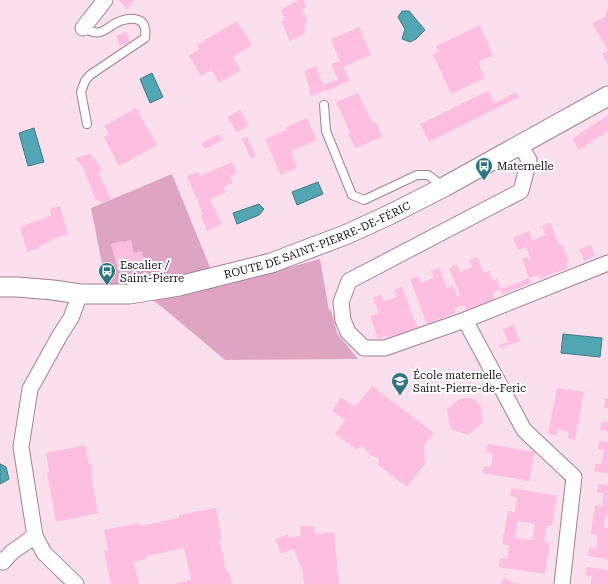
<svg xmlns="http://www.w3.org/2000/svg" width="608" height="584" font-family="'Roboto Serif',serif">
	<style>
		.green { fill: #dea5c2 }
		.water { fill: #52a6b4; stroke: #417884 }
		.building { fill: #febedf; fill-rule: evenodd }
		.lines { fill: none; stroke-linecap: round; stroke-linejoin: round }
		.service-casing { stroke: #a18090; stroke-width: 10 }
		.minor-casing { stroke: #a18090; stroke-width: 17 }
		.tertiary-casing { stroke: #a18090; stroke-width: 21 }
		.service { stroke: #fff; stroke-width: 8 }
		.minor { stroke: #fff; stroke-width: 15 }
		.tertiary { stroke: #fff; stroke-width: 19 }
		.labels { text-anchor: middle; stroke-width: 4; stroke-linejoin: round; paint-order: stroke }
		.poi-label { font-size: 11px; fill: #1a0e14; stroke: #fff; text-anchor: start }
		.street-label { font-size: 11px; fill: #1a0e14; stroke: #fff }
	</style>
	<rect width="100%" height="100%" fill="#fcdfed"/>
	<path class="green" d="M172,174L218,287L320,259L329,310H331L337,333L358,359L225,360L162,307L136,288L107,289L91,208Z"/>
	<path class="water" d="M402,11H409L425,30L416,39L410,42L402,39L405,29L398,17Z
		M152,73L163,97L150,103L140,79Z
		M34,128L44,162L28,166L19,133Z
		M318,182L323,194L297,205L292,192Z
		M259,204L264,209L259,215L237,224L233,213Z
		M563,334L602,338L600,357L561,353Z
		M0,464L6,467L9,479L0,484Z"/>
	<path class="building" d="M119,0H135L127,9Z
		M298,0H304L306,7L302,10L308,22L304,24L306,28L304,34L290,41L281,21L285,20L281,10Z
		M608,7V50L592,23L605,17Z
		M237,21L252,45L233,57L241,70L219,83L212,70L201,76L189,56L199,49L197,45Z
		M480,25L493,55L478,62L485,78L451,94L433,54L439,52L436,46Z
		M359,27L371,55L343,67L350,81L326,91V90L311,96L309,90L310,89L304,71L316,66L323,85L338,79L331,64L340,61L331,39Z
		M126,32L130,42L120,46L116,36Z
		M608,50V65L602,54Z
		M488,91L495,103L516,92L519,97L429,142L420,124Z
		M358,93L373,123L376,122L382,137L355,148L348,133L350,132L336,102Z
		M136,108L157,145L119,166L104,137L109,134L104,126Z
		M240,110L249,126L237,132L227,117Z
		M608,115V131L579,150L572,139Z
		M307,118L317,140L291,151L297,168L281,175L265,139L287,130V127Z
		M218,135L224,139L205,149L201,143Z
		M247,137L256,156L251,159L242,139Z
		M88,154H90L98,163L102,170L98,172L111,199L103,203L95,199L83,167L76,159V158Z
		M232,162L237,173L230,176L233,183L224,187L226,192L210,199L222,224L207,231L201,216L203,214L187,176L198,172L200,176Z
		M60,206L68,234L49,240L50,242L39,246L40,248L27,252L20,227L51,216L50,209Z
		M550,223L559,245L562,244L569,262L566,263L568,268L539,279L538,275L529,278L522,259L527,257L529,261L531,260L526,247L518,250L513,238L529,231L532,240L545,235L542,226Z
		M131,240L134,253L142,251L145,262L118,270L111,244L123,241L124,242Z
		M591,245L595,256L585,261L579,249Z
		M477,257L484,273L489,271L493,281L497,279L501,289L492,293L495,301L467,312L464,305L455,308L456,313L427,324L410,279L418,276L421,283L434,278L431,271L439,268L447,288L453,286L457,296L460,295L449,268L457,264L460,272L472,267L469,260Z
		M529,278L531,283L502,294L501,289Z
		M402,287L419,332L391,342L390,338L388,339L387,336L378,339L370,316L379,313L373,298L381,295L384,301L397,297L394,290Z
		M514,325L520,341L500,348L499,345L508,342L503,329Z
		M372,386L434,433L424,446L425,464L407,487L378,465L379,458L373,456L369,454L363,446L356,449L335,434L345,420L332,411L341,397L355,407Z
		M557,388L584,392L575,440L568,438L569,432L557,429L556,436L548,434Z
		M472,398L481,406L483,422L468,435L450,429L447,409L459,399Z
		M605,398L608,399V408H604Z
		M602,421L608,422V431L600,430Z
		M599,441L608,442V474L594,471L595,464H601L604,451L598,449Z
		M488,444L535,452L529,481L483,473L484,466L491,467L493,453L486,452Z
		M85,445L89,464L92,465L93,473L91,475L98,513L56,522L47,472H49L46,453Z
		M598,484L608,485V516L606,515L604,528H608V559L588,556L589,548L596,549L598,535L591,534L592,526L595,505L602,506L604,493L597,492Z
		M511,488L557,496L552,526L547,525L544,542L550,543L545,574L499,567L500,558L507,559L509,545L502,544L508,511L515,512L517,498L510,496ZM518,521L535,524L532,540L515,538Z
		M216,508L222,539L220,540L226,571H229L232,584H174L191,580L184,548L146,556L147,559L134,562L139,584H111L104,551L108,550L104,530L140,523V526L179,518V515Z
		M300,526H314L315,534L334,532L339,584H304L303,573L294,549L281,553L275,539L288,534L289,538L301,536Z
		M587,567L608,570V584H591L592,576L585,575Z
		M504,578L516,584H501Z"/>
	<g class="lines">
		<defs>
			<path id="service" d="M83,28C88,30 94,34 100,32C106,31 111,25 116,23C126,18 143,15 145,29C146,32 145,35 145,38L90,75L85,81L81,92L87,124
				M324,105L326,131L352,195L364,200L417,175H428L443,186"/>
			<path id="minor" d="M83,28L105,0
				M520,145L529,160L521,191L349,281L341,302L343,320L348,332L364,348H385L465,320L608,263
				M465,320L524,430L574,477L562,584
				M35,536L44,553L76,584
				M0,560L3,562L12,552L35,536L21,447L30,389L60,335L71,318L80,294"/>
			<g id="tertiary">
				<path id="s1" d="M0,287H17L53,290L80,294H129L179,286L271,263L345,235L389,215L444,187L608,96"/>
			</g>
		</defs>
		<use href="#service" class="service-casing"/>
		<use href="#minor" class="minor-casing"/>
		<use href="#tertiary" class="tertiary-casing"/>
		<use href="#service" class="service"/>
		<use href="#minor" class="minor"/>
		<use href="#tertiary" class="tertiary"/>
	</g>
	<defs>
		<symbol id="bus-pin" viewBox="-11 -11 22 30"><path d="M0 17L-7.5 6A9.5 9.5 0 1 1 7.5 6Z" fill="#2c747f" stroke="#fff"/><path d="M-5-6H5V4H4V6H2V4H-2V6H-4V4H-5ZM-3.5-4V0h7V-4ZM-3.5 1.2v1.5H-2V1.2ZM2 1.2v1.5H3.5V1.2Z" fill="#fff"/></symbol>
		<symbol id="school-pin" viewBox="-11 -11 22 30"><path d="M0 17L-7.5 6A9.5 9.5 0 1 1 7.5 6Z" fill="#2c747f" stroke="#fff"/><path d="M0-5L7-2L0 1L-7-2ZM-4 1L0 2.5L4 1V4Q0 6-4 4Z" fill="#fff"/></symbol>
	</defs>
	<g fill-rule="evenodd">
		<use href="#bus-pin" x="474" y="156" width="20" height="27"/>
		<use href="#bus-pin" x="97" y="261" width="20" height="27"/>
		<use href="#school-pin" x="390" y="371" width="20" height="27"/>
	</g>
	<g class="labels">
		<g class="poi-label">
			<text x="497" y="170">Maternelle</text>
			<text x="120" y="269">Escalier /<tspan x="120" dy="13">Saint-Pierre</tspan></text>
			<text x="413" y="379">École maternelle<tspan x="413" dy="13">Saint-Pierre-de-Feric</tspan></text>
		</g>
		<g class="street-label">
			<text dy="4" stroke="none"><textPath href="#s1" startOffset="326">ROUTE DE SAINT-PIERRE-DE-FÉRIC</textPath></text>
		</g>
	</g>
</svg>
